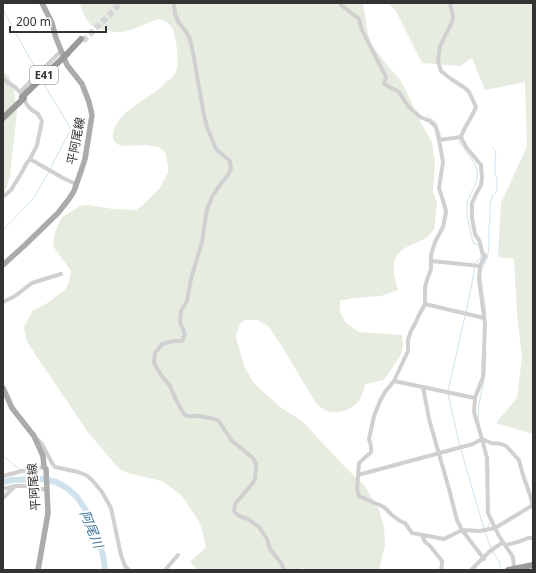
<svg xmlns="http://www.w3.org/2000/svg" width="536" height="573" font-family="'Noto Sans','Noto Sans JP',sans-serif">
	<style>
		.green { fill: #e6ecdf }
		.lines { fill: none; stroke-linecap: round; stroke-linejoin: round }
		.stream { stroke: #cfe2ee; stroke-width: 1 }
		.river { stroke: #cfe2ee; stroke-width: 6 }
		.highway-tunnel { stroke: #d6d6d6; stroke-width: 6; stroke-dasharray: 6 3; stroke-linecap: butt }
		.minor { stroke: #d0d0d0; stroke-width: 4 }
		.major { stroke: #ababab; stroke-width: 5.5 }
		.highway { stroke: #9a9a9a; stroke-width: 6 }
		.highway-bridge { stroke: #9a9a9a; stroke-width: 6 }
		.labels { text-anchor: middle; stroke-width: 4; stroke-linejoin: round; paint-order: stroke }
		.shield { fill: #fff; stroke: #707070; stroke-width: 1 }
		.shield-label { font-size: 11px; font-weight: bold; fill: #333 }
		.street-label { font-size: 12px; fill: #333; stroke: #fff }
		.water-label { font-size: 13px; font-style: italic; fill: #3f7597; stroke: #fff }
	</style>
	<rect width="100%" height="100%" fill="#fff"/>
	<path class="green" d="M80,3H363L368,34L372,45L386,64L400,80L406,90L419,119L432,142L435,163L433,192L437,203L436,213L434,229L428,237L425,239C418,242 403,247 398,254C390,264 395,280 398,290L381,296L353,298L340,301V312L346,323L359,332L402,335L403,347L400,356L384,380L366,384C363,390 362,397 358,402C350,411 334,416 323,409C320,408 318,405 316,403L281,345L268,326L257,320H245L241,322L236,335L237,341L244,366L253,382L280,407L302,421L345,467L364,485L379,510L384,527L385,545L379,570H306L303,567L301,570H194L196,568L190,562L206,547L202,529L198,520L182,496L177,492L162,481L128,473L121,470L114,463L87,431L27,342L24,328L25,325L33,310L46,304L65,290L69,283L71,271L55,249L53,244L55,232L62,217L80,206L88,205L113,209L136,210L143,205L160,188L168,173V166L165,152L159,147L146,145L123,146L117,144L113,140C110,118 139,103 155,92C159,89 163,86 166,82C170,79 175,75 176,71C179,62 177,47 175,37C173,27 169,21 158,19C146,23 134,30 122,32C116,33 96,29 91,25C87,22 81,9 80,3Z
		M388,3H533V434L496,423L517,398L522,357L517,314L514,259L498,257L501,203L527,146L525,82L485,90L472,58L460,66L422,63L396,11Z
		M3,72L9,76L14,89L17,112L10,176L7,187L3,196Z"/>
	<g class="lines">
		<path class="stream" d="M3,10L38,73
			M42,81L71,129L50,169
			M427,115L436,123L437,126
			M439,131L441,138
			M458,138C462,150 475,159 477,170C480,183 468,193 467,206C466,218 471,231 473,243L479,245
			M3,230L33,199L49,172
			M475,263L476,262L481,258V254
			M482,269L487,259L489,247V226L490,221V206L492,196L496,192L497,187V180L495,173V160L496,152L493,148
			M481,278L486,314
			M466,313L475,267
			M485,374L486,351
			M448,391L465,316
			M448,394L460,447
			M479,423C476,408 482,394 484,379
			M461,450L484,529
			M3,456L20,470
			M489,469V482
			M24,473L31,479
			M488,527L489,525L490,521
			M485,532L491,548
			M492,551L499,561L501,570"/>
		<path class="river" d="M3,482L12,480L43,479L56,482L67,488L77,497L89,515L103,555L105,570"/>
		<path class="highway-tunnel" d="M83,41L121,3"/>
		<path class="minor" d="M174,3L175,14L179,23L187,33L190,39L193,53L204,115L207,127L216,149L230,161L231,169L228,175L222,182L213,195L207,209L202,242L191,279L187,301L181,311L180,322L185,334L182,341H174L162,344L155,353L154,363L161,375L170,386L176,400L184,414L187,416H200L218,420L232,441L253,458L256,464V468L255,479L252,484L235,504L234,511L239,516L248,519L259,527L267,539L270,549L281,563L284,570
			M341,3V5L359,19L362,30L386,77L384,84L399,92L408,106L420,117L430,121L436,127L439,140L443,162L439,188L445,207L446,212L443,227L435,242L431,255V269L427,280L425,287V304L419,315L415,324L411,331L408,340V351L394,381L385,392L380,401L374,416L369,439L371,446V452L359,463L357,489L359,496L384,507L392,515L400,521L405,523L412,533L444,539L462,530L480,531L495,528L533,505
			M450,3L453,17L452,22L440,46L438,61L441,71L451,79L465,88L469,92L476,107C472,118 464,127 461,137L466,147L481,165L482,178L481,185L476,194L472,203V218L475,234L480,242L482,252L485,256L480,266L479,279L485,324L483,377L475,398L474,412L482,439L487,458L488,513L499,536L513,557L514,569
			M3,78L7,82L15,87L22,95L27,105L32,110L38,114L42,121L41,126L37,145L30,159L26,164L22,172L11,190L3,197
			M20,92L61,51
			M439,140L461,137
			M30,159L63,178L76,184
			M432,261L480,266
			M3,302L15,296L32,283L61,274
			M425,304L484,318
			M394,381L475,398
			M423,387L429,419L449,489L457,520L462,530L484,559
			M36,438L42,444L52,463L55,467L78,472L86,475L92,480L102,492L111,508L121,555L125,566L129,570
			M358,475L473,444L482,439L491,443L501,444L506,446L519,460L523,475L531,498L533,506
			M3,476L22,471L44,467
			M3,489L15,486H26L47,490
			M3,498L15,486
			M422,535L425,542L430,546L442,561V564L441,570
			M506,545L521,541L528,538H533
			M165,570L178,555
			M471,570L489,552L503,542"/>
		<path class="major" d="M3,265L25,245L58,213L69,199L74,191L81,171L85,159L90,128L92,115L89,102L82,84L67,65L56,38L52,23L42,3
			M3,388L12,408L34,436L43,456L44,467L46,469L48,513L38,570"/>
		<path class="highway" d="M67,54L81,39
			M3,118L24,98
			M508,570L533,565"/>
		<path class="highway-bridge" d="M22,97L67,54"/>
	</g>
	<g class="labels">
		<rect class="shield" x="30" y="66" width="28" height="18" rx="3"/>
		<g class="shield-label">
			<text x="44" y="79">E41</text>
		</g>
		<g class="street-label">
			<text transform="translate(76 141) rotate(-79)" y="4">平阿尾線</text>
			<text transform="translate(34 487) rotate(-95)" y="4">平阿尾線</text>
		</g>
		<g class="water-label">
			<text transform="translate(92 529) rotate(68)" y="5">阿尾川</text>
		</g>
	</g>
	<rect width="536" height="573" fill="none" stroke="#333333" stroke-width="8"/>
	<path d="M10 26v6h96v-6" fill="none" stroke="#333333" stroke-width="2"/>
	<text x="16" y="26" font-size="12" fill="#333333" stroke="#ffffff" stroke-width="3" paint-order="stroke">200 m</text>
</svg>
